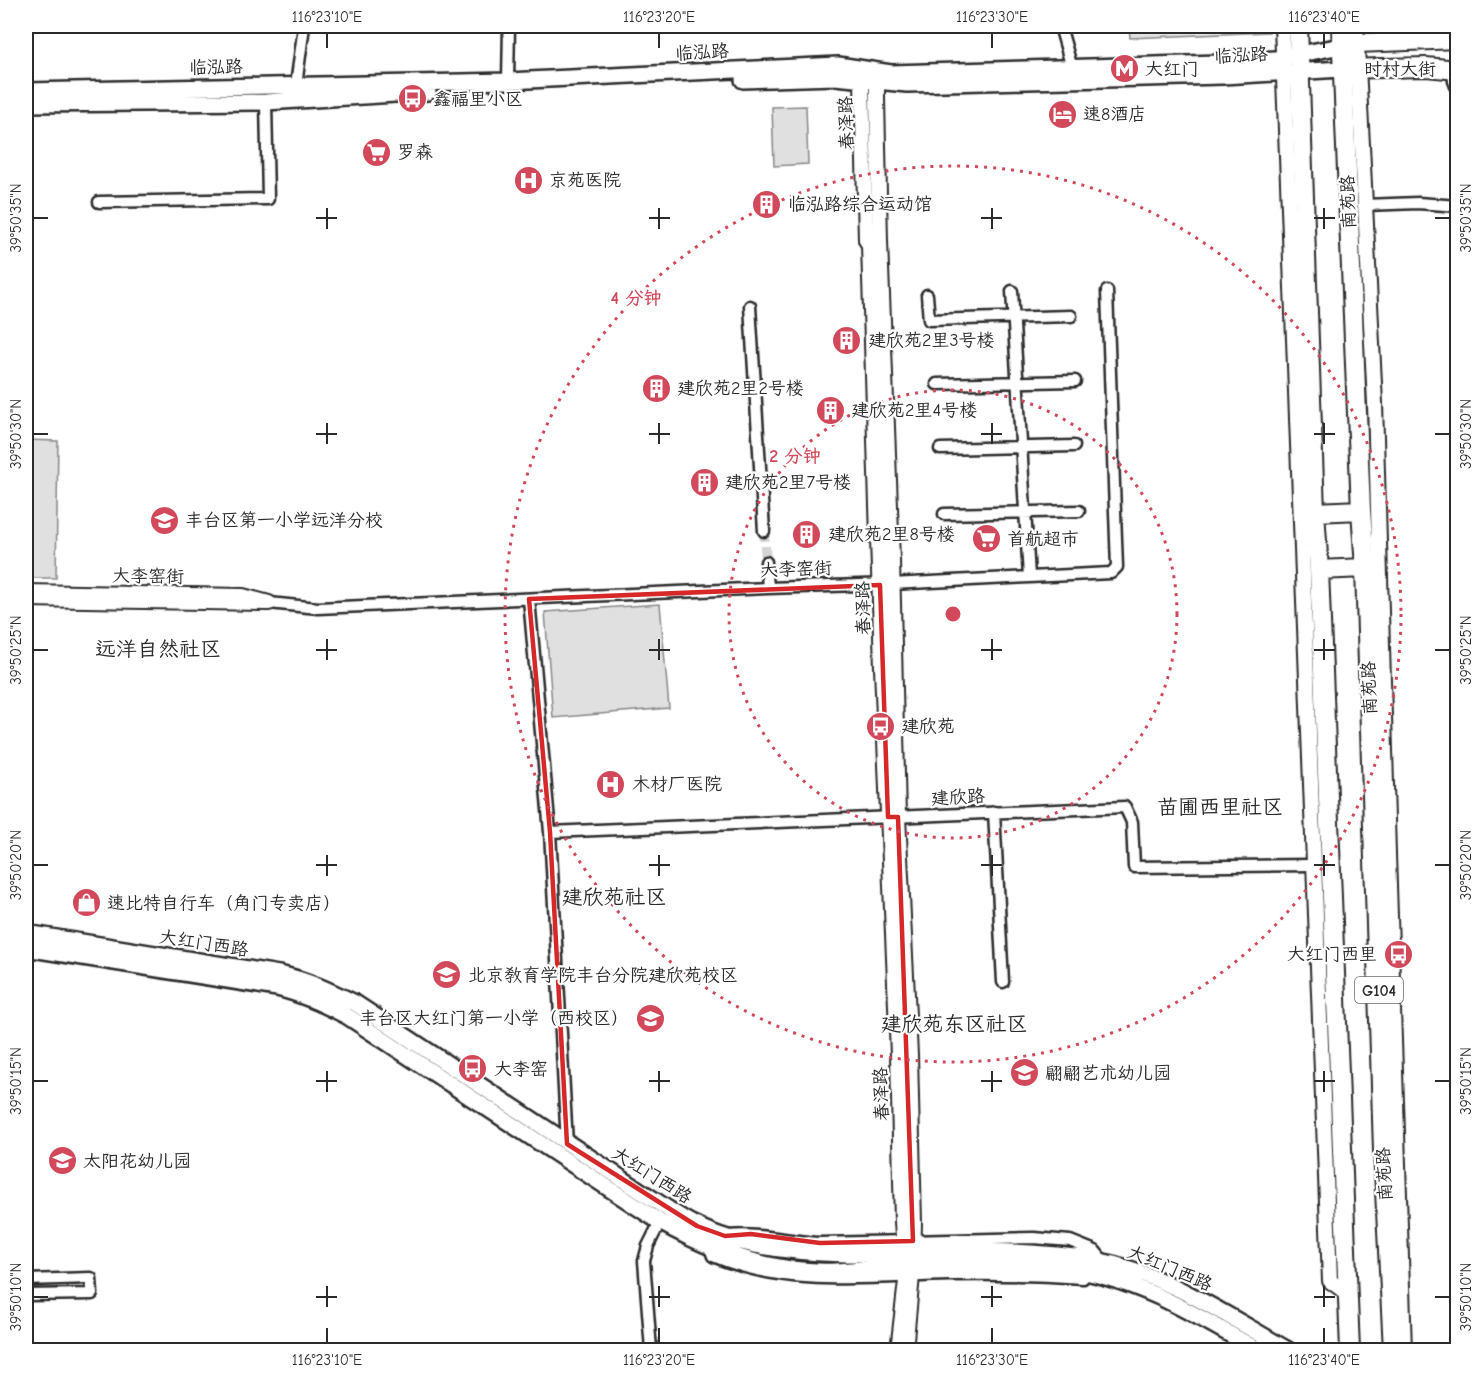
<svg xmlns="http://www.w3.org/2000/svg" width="1483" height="1376" font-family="'Comic Neue','LXGW WenKai TC',sans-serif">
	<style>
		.green { fill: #e0e0e0; stroke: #868686; stroke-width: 1.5 }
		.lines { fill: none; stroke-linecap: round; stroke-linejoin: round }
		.minor-tunnel { stroke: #d5d5d5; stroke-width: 10; stroke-dasharray: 10 5; stroke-linecap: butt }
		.minor-casing { stroke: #2b2b2b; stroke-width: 15 }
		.tertiary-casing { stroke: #2b2b2b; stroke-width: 18 }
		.secondary-casing { stroke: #2b2b2b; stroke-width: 20 }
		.primary-casing { stroke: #2b2b2b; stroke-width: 22 }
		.trunk-casing { stroke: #2b2b2b; stroke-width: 22 }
		.minor { stroke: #fff; stroke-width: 10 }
		.tertiary { stroke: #fff; stroke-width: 14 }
		.secondary { stroke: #fff; stroke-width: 15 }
		.primary { stroke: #fff; stroke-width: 18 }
		.trunk { stroke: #fff; stroke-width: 18 }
		.marked { fill: none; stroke: #d62828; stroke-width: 4.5; stroke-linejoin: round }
		.ticks { fill: none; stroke: #2b2b2b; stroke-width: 2 }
		.ring { fill: none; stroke: #d1495b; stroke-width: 3; stroke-dasharray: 3 6 }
		.labels { text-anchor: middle; stroke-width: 4.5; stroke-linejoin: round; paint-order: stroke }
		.shield { fill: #fff; stroke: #6b6b6b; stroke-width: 1.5 }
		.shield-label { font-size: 16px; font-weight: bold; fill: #2b2b2b }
		.street-label { font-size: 18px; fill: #2b2b2b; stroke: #fff }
		.poi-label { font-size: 18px; fill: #2b2b2b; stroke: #fff; text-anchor: start }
		.quarter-label { font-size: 21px; fill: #2b2b2b; stroke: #fff }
		.centre { fill: #d1495b; stroke: #fff; stroke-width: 3 }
		.ring-label { font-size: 18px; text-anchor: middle; font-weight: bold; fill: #d1495b; stroke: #fff; stroke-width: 4.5; stroke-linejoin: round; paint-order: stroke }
		.neatline { fill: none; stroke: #2b2b2b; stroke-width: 2 }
		.ticks-label { font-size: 15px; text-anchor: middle; fill: #2b2b2b }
	</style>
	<rect width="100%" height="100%" fill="#fff"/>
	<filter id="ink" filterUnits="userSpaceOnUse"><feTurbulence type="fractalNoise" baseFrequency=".0167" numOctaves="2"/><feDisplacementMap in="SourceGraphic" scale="12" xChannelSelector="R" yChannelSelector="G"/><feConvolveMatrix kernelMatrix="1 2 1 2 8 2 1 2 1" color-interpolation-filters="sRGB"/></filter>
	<g filter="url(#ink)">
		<path class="green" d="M1129,26H1269V32L1130,38Z
			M806,106L808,164L774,166L772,107Z
			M26,440L58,441L56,578H26Z
			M660,604L669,708L553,718L545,612Z"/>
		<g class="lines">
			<path class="minor-tunnel" d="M764,531L766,562"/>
			<defs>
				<path id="minor" d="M1060,26L1072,68
					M1453,70L1454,81L1458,91
					M508,81L509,26
					M296,85L304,26
					M99,202L268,199L266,102
					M1365,205L1418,203L1458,206
					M1012,291L1029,577
					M927,295L929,320L1071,316
					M750,306L764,531
					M937,384L1075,381
					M940,449L1074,446
					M944,514L1079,511
					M766,562L768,588
					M529,599L550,832L567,1144
					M269,603L318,608L768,588L891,584L1111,573L1117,567L1107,291
					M994,812L1003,982
					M550,832L1125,807L1132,822L1134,867L1314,865
					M729,1236C760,1233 789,1241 820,1243L1034,1238L1070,1241L1095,1251L1104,1262
					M710,1248L713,1256C788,1288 870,1277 949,1275C994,1274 1038,1275 1083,1278
					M26,1280L91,1278L92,1294L26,1295
					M651,1350L644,1261L648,1246L660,1222"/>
				<path id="tertiary" d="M1282,26L1330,1281L1347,1293
					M1356,26L1375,403L1388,854
					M26,592L243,596L269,603L26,599
					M1384,847L1388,854L1404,1350
					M898,1350L906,1281L902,1222L898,1055L882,668L869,245L866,240L862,81L871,70L877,83V98L880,241L892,560L898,817L910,1055L914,1223L913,1265L905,1350"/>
				<path id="secondary" d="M743,80L835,77L907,84L1223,76L1342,69
					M26,91L508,81L838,65L891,73L1218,63L1275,59L1341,46
					M26,104L266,102L428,92
					M26,933L279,974C307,980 330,991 355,1003L668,1209C677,1215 686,1221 695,1225C738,1247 798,1253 846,1254C869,1254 891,1251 914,1251C973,1251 1037,1250 1095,1260C1165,1273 1227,1316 1288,1350
					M26,948L277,988C302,994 324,1004 347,1016L660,1222C704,1247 750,1265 801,1270C837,1274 870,1267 906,1265C927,1263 948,1265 969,1265C1000,1265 1030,1264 1061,1268C1133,1276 1195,1314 1257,1350"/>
				<path id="primary" d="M1341,46L1357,43L1458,39
					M1342,69L1426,67L1458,70"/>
				<path id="trunk" d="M1298,26L1315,512L1319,570L1350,1350
					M1341,26L1361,510L1365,568L1383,1151L1393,1350
					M1315,512L1361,510
					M1319,570L1365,568"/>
			</defs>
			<use href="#minor" class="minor-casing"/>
			<use href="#tertiary" class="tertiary-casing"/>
			<use href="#secondary" class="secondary-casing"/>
			<use href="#primary" class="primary-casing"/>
			<use href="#trunk" class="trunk-casing"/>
			<use href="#minor" class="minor"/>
			<use href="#tertiary" class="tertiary"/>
			<use href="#secondary" class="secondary"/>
			<use href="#primary" class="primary"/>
			<use href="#trunk" class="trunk"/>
		</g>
	</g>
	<path class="marked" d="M880,585L888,817H898L913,1241L820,1243L751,1234L725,1236L697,1226L567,1144L550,832L529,599Z"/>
	<path class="ticks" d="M327,33V48M659,33V48M992,33V48M1324,33V48M327,208V229M659,208V229M992,208V229M1324,208V229M33,218H48M316,218H337M649,218H670M981,218H1002M1314,218H1335M1435,218H1450M327,423V444M659,423V444M992,423V444M1324,423V444M33,434H48M316,434H337M649,434H670M981,434H1002M1314,434H1335M1435,434H1450M327,639V660M659,639V660M992,639V660M1324,639V660M33,650H48M316,650H337M649,650H670M981,650H1002M1314,650H1335M1435,650H1450M327,855V876M659,855V876M992,855V876M1324,855V876M33,865H48M316,865H337M649,865H670M981,865H1002M1314,865H1335M1435,865H1450M327,1071V1092M659,1071V1092M992,1071V1092M1324,1071V1092M33,1081H48M316,1081H337M649,1081H670M981,1081H1002M1314,1081H1335M1435,1081H1450M327,1286V1307M659,1286V1307M992,1286V1307M1324,1286V1307M33,1297H48M316,1297H337M649,1297H670M981,1297H1002M1314,1297H1335M1435,1297H1450M327,1328V1343M659,1328V1343M992,1328V1343M1324,1328V1343"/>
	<g class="ring">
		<circle cx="953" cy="614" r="224"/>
		<circle cx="953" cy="614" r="448"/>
	</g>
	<defs>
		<symbol id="metro-disc" viewBox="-11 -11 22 22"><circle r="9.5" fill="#d1495b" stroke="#fff"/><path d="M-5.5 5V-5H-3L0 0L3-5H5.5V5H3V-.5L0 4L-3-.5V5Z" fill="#fff"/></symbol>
		<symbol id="bus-disc" viewBox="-11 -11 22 22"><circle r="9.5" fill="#d1495b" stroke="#fff"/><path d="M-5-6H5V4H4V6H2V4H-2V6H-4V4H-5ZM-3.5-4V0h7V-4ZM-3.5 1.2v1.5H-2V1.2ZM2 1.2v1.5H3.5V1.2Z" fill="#fff"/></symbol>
		<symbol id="hotel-disc" viewBox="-11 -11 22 22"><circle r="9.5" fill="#d1495b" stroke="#fff"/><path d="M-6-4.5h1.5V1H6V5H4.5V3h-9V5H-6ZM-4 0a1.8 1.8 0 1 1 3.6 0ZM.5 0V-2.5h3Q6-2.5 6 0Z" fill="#fff"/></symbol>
		<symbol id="supermarket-disc" viewBox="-11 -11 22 22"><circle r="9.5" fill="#d1495b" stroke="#fff"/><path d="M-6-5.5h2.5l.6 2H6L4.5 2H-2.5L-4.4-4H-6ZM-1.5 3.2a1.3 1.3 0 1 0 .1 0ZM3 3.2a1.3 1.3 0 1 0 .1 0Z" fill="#fff"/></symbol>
		<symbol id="hospital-disc" viewBox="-11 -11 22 22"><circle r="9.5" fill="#d1495b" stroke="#fff"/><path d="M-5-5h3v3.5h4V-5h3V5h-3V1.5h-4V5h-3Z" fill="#fff"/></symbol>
		<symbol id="building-disc" viewBox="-11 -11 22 22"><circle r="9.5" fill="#d1495b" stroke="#fff"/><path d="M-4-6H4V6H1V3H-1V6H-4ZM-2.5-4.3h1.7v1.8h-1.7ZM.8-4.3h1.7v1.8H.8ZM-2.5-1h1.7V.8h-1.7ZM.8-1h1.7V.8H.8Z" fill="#fff"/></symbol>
		<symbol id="school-disc" viewBox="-11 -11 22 22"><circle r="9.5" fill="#d1495b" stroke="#fff"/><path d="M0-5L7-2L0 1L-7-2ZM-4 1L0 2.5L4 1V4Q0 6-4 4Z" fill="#fff"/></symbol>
		<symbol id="shop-disc" viewBox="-11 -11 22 22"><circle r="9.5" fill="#d1495b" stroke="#fff"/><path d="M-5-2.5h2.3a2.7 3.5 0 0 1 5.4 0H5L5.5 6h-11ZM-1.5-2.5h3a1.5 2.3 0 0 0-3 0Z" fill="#fff"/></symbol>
		<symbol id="university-disc" viewBox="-11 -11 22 22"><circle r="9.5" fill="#d1495b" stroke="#fff"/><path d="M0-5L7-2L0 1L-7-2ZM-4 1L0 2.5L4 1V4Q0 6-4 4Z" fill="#fff"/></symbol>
	</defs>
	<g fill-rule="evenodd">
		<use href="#metro-disc" x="1108" y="52" width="33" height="33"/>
		<use href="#bus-disc" x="396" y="82" width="33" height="33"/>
		<use href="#hotel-disc" x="1046" y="98" width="33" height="33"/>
		<use href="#supermarket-disc" x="360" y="136" width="33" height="33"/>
		<use href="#hospital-disc" x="512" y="164" width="33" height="33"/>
		<use href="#building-disc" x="750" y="188" width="33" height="33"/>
		<use href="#building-disc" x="830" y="324" width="33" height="33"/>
		<use href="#building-disc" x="640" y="372" width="33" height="33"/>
		<use href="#building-disc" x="814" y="394" width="33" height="33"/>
		<use href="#building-disc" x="688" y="466" width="33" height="33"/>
		<use href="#school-disc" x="148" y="504" width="33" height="33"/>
		<use href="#building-disc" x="790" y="518" width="33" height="33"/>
		<use href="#supermarket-disc" x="970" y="522" width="33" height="33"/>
		<use href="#bus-disc" x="864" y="710" width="33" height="33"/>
		<use href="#hospital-disc" x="594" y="768" width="33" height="33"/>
		<use href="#shop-disc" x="70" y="886" width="33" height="33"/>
		<use href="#bus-disc" x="1382" y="938" width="33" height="33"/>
		<use href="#university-disc" x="430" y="958" width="33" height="33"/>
		<use href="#school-disc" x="634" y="1002" width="33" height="33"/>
		<use href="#bus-disc" x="456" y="1052" width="33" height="33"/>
		<use href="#school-disc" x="1008" y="1056" width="33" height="33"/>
		<use href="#school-disc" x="46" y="1144" width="33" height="33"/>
	</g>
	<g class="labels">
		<rect class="shield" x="1355" y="977" width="48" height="26" rx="4.5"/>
		<g class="shield-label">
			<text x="1379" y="996">G104</text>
		</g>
		<g class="street-label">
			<text transform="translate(702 52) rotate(-3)" y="6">临泓路</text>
			<text transform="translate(1241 55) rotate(-3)" y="6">临泓路</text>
			<text transform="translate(216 67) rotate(-1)" y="6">临泓路</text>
			<text x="1400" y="75">时村大街</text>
			<text transform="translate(846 123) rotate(-92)" y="6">春泽路</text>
			<text transform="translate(1348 202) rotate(-92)" y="6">南苑路</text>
			<text transform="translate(796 569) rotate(-2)" y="6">大李窑街</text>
			<text transform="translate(148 576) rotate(1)" y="6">大李窑街</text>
			<text transform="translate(863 608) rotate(-91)" y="6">春泽路</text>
			<text transform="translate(1369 688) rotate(-92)" y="6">南苑路</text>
			<text transform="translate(958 797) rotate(-3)" y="6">建欣路</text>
			<text transform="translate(204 943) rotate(9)" y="6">大红门西路</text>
			<text transform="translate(881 1094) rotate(-92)" y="6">春泽路</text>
			<text transform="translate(1384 1174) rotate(-93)" y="6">南苑路</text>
			<text transform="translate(652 1175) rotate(32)" y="6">大红门西路</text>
			<text transform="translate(1170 1268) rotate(23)" y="6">大红门西路</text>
		</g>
		<g class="poi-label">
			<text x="1145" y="75">大红门</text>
			<text x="433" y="105">鑫福里小区</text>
			<text x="1083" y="120">速8酒店</text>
			<text x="397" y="158">罗森</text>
			<text x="549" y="186">京苑医院</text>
			<text x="788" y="210">临泓路综合运动馆</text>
			<text x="868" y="346">建欣苑2里3号楼</text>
			<text x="677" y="394">建欣苑2里2号楼</text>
			<text x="851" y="416">建欣苑2里4号楼</text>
			<text x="725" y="488">建欣苑2里7号楼</text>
			<text x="185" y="526">丰台区第一小学远洋分校</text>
			<text x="828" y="540">建欣苑2里8号楼</text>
			<text x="1007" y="545">首航超市</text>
			<text x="901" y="732">建欣苑</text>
			<text x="632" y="790">木材厂医院</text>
			<text x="107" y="909">速比特自行车（角门专卖店）</text>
			<text x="1377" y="960" text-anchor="end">大红门西里</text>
			<text x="468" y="981">北京教育学院丰台分院建欣苑校区</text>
			<text x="629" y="1024" text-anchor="end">丰台区大红门第一小学（西校区）</text>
			<text x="494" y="1075">大李窑</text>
			<text x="1045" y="1079">翩翩艺术幼儿园</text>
			<text x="83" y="1167">太阳花幼儿园</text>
		</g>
		<g class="quarter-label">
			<text x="158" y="656">远洋自然社区</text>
			<text x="1220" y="814">苗圃西里社区</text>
			<text x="614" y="904">建欣苑社区</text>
			<text x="954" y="1031">建欣苑东区社区</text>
		</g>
	</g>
	<circle cx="953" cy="614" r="9" class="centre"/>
	<g class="ring-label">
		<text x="636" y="304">4 分钟</text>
		<text x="795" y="462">2 分钟</text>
	</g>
	<rect width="1483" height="1376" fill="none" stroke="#fff" stroke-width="66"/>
	<rect x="33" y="33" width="1417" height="1310" class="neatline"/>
	<g class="ticks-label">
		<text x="327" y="22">116°23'10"E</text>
		<text x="659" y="22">116°23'20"E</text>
		<text x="992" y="22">116°23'30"E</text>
		<text x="1324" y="22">116°23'40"E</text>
		<text transform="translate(16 218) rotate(-90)" y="5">39°50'35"N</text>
		<text transform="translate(1466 218) rotate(-90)" y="5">39°50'35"N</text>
		<text transform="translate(16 434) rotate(-90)" y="5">39°50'30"N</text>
		<text transform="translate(1466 434) rotate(-90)" y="5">39°50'30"N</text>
		<text transform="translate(16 650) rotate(-90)" y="5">39°50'25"N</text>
		<text transform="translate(1466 650) rotate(-90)" y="5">39°50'25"N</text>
		<text transform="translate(16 865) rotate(-90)" y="5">39°50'20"N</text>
		<text transform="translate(1466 865) rotate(-90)" y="5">39°50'20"N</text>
		<text transform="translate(16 1081) rotate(-90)" y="5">39°50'15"N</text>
		<text transform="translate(1466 1081) rotate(-90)" y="5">39°50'15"N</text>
		<text transform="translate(16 1297) rotate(-90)" y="5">39°50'10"N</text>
		<text transform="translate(1466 1297) rotate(-90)" y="5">39°50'10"N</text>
		<text x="327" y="1365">116°23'10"E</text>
		<text x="659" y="1365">116°23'20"E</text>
		<text x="992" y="1365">116°23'30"E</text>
		<text x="1324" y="1365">116°23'40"E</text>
	</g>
</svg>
